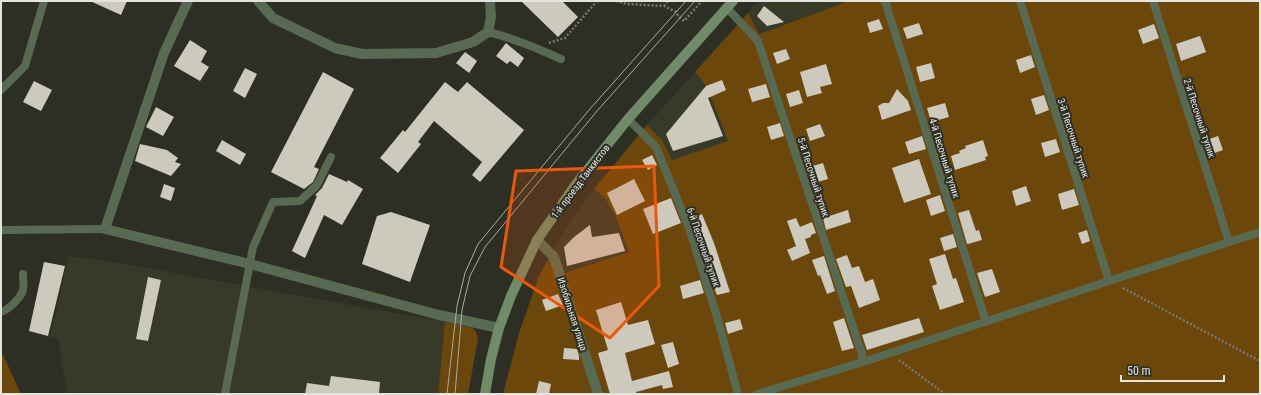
<svg xmlns="http://www.w3.org/2000/svg" width="1261" height="395" font-family="'Roboto Condensed',sans-serif">
	<style>
		.built { fill: #373a29 }
		.green { fill: #6b470b }
		.building { fill: #cdc9bd }
		.lines { fill: none; stroke-linecap: round; stroke-linejoin: round }
		.path { stroke: #777870; stroke-width: 2.5; stroke-dasharray: 2 2; stroke-linecap: butt }
		.lane { stroke: #596a53; stroke-width: 8 }
		.street { stroke: #596a53; stroke-width: 10 }
		.secondary { stroke: #708b67; stroke-width: 10 }
		.tram { stroke: #a9aba4; stroke-width: 1 }
		.marked { fill: #e8590c; fill-opacity: 0.2; stroke: #e8590c; stroke-width: 3; stroke-linejoin: round }
		.labels { text-anchor: middle; stroke-width: 4; stroke-linejoin: round; paint-order: stroke }
		.street-label { font-size: 10px; fill: #e3e4de; stroke: #2d2f25 }
	</style>
	<rect width="100%" height="100%" fill="#2d2f25"/>
	<path class="built" d="M758,1H848L758,34L748,13Z
		M695,72L707,87L728,141L672,161L662,140L647,125Z
		M594,189L605,198L616,217L629,252L565,273L557,252L554,249L569,223Z
		M69,256L113,262L445,322L438,394H67L58,338L50,337Z"/>
	<path class="green" d="M848,1H1260V394H503L519,333L539,276L554,249L557,252L565,273L629,252L616,217L605,198L594,189L647,125L662,140L672,160L728,141L707,87L695,72L748,13L759,34Z
		M445,322L473,328L476,332L478,339L468,394H438Z
		M1,353L4,357L21,394H1Z"/>
	<path class="building" d="M90,1H127L121,15Z
		M521,1H562L578,17L558,37Z
		M764,6L784,22L767,26L757,16Z
		M879,19L883,29L870,33L867,23Z
		M919,23L923,34L907,39L903,28Z
		M1154,24L1159,38L1143,44L1138,30Z
		M1200,36L1206,52L1181,61L1176,44Z
		M190,40L207,51L201,62L209,67L200,81L174,66Z
		M506,43L524,58L518,67L510,61L507,64L496,56Z
		M786,49L790,59L777,64L773,53Z
		M465,52L477,61L469,73L456,63Z
		M1031,55L1035,67L1020,73L1016,60Z
		M931,63L935,78L920,82L916,67Z
		M826,64L832,84L820,87L822,93L807,97L800,72Z
		M245,68L257,74L245,98L233,91Z
		M323,72L354,89L314,167L319,169L313,182L304,189L271,172Z
		M722,80L726,90L708,98L723,136L673,151L666,134L706,86Z
		M34,81L52,90L41,111L23,102Z
		M445,82L458,92L467,82L524,130L480,182L472,175L482,162L434,121L418,142L421,144L398,173L380,158L403,130L405,132Z
		M766,84L770,97L752,102L748,89Z
		M897,89L908,101L911,110L882,120L878,106L883,103H889Z
		M799,90L803,103L790,107L786,94Z
		M1044,95L1049,110L1036,115L1031,99Z
		M945,103L949,117L931,122L927,108Z
		M156,107L174,117L163,136L146,127Z
		M780,123L784,136L771,140L767,127Z
		M820,124L825,136L810,141L806,129Z
		M922,136L926,149L909,154L905,142Z
		M1218,136L1223,150L1209,155L1204,141Z
		M1056,139L1060,152L1045,157L1041,143Z
		M222,140L246,154L240,165L216,151Z
		M983,140L988,156L985,157L986,160L955,170L951,156L960,153L959,151L966,148L965,146Z
		M140,144L167,150L178,158L175,162L181,164L171,176L135,161Z
		M652,155L657,165L648,170L642,160Z
		M919,159L931,194L904,203L892,168Z
		M823,163L828,179L814,183L809,167Z
		M329,174L347,182L348,180L363,189L342,225L324,215L305,258L292,251L317,196L315,195L322,188Z
		M634,179L645,201L617,215L607,193Z
		M164,184L175,188L171,201L160,197Z
		M1026,186L1031,201L1016,206L1012,191Z
		M1074,189L1079,205L1062,210L1058,194Z
		M940,195L945,211L931,216L926,200Z
		M671,198L681,223L653,234L643,209Z
		M848,210L851,222L826,230L823,218Z
		M969,210L976,231L979,230L982,240L968,244H967L958,213Z
		M391,212L430,225L410,282L362,264L377,216Z
		M702,214L714,243L730,292L717,295L710,277H712L692,220Z
		M796,218L800,227L812,222L816,233L811,235V237L805,239L810,253L792,261L787,250L796,246L787,221Z
		M590,225L592,237L619,233L625,251L567,266L564,247L574,237Z
		M1087,230L1090,241L1082,244L1078,233Z
		M953,234L957,247L944,251L940,238Z
		M945,254L953,279L956,278L964,302L940,310L932,286L937,284L929,259Z
		M847,255L852,268L859,266L865,282L873,279L880,300L859,308L851,286L846,287L836,259Z
		M824,256L835,291L827,294L820,275L818,276L812,260Z
		M44,262L65,266L48,336L29,331Z
		M992,269L1000,292L985,297L977,273Z
		M148,277L161,280L148,341L136,339Z
		M700,280L704,293L683,299L680,286Z
		M558,294L563,305L546,311L542,300Z
		M621,302L628,325L648,320L655,344L625,353L632,381L669,371L673,387L663,389L662,385L636,392V394H610L598,353L608,350L596,310Z
		M844,318L854,348L842,351L833,322Z
		M919,318L924,332L867,350L862,335Z
		M740,319L743,329L728,334L725,323Z
		M673,342L679,364L668,368L661,345Z
		M564,348L577,349L579,356V360L563,359Z
		M331,376L380,382L379,394H305L307,383L329,386Z
		M539,381L551,384L549,394H536Z"/>
	<g class="lines">
		<path class="path" d="M616,1L627,4L664,6L676,12L679,17L684,21L702,1
			M664,6L668,1
			M549,43L565,38L597,1H600
			M1123,288L1260,361
			M899,360L945,394"/>
		<path class="lane" d="M885,1L986,322
			M1020,1L1109,281
			M1153,1L1229,242
			M727,8L758,41L862,354L863,362
			M488,32C514,38 537,48 561,59
			M1,90L25,66L44,1
			M628,119L656,147L689,228L718,320L738,394
			M1,230L105,229
			M1,312C8,310 21,298 23,290C24,286 23,279 23,274
			M225,394L253,247L273,202L300,201L317,185L331,157
			M757,394L863,362L1109,281L1260,232"/>
		<path class="street" d="M188,1L164,53L105,229L250,264L439,315L499,328
			M258,1L273,18L335,48L362,54L436,53L473,42L488,32L491,17L490,1
			M537,240L554,257L598,394"/>
		<path class="secondary" d="M485,394L491,359L499,328L511,296L537,240L576,184L628,119L733,1"/>
		<path class="tram" d="M447,394L457,306L465,273L478,244L589,110L686,1
			M455,394L462,310L470,276L485,247L597,111L695,1"/>
	</g>
	<path class="marked" d="M654,166L659,286L610,338L501,267L516,171Z"/>
	<g class="labels">
		<g class="street-label">
			<text transform="translate(1200 118) rotate(72)" y="4">2-й Песочный тупик</text>
			<text transform="translate(1074 138) rotate(72)" y="4">3-й Песочный тупик</text>
			<text transform="translate(945 158) rotate(73)" y="4">4-й Песочный тупик</text>
			<text transform="translate(814 177) rotate(72)" y="4">5-й Песочный тупик</text>
			<text transform="translate(580 181) rotate(-53)" y="4">1-й проезд Танкистов</text>
			<text transform="translate(704 247) rotate(71)" y="4">6-й Песочный тупик</text>
			<text transform="translate(573 314) rotate(72)" y="4">Изобильная улица</text>
		</g>
	</g>
	<rect width="1261" height="395" fill="none" stroke="#e3e4de" stroke-width="4"/>
	<path d="M1121 375v6h103v-6" fill="none" stroke="#e3e4de" stroke-width="2"/>
	<text x="1127" y="375" font-size="12" fill="#e3e4de" stroke="#2d2f25" stroke-width="3" paint-order="stroke">50 m</text>
</svg>
